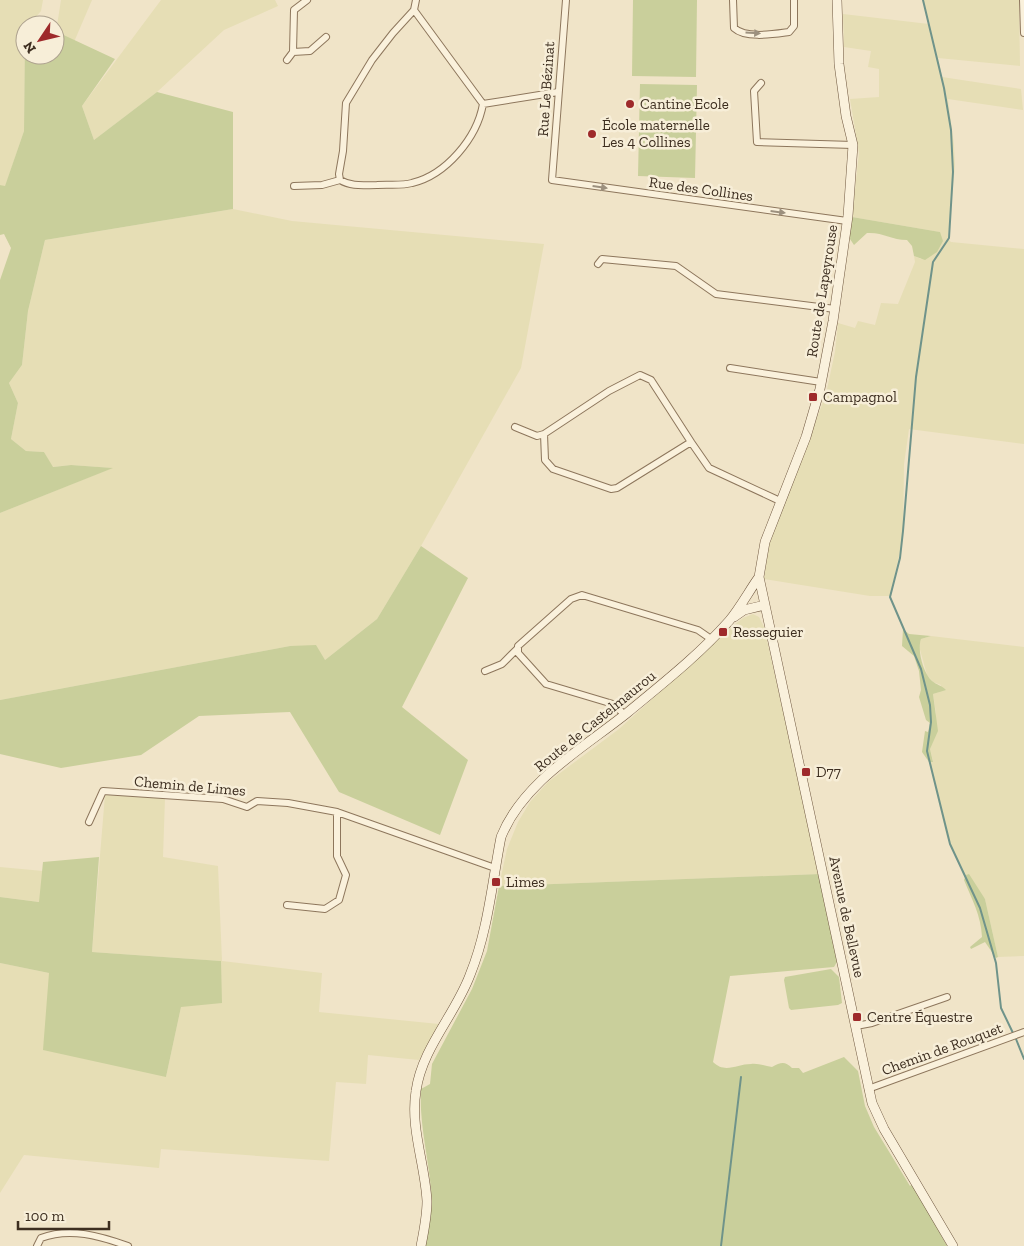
<svg xmlns="http://www.w3.org/2000/svg" width="1024" height="1246" font-family="'Zilla Slab',serif">
	<style>
		.farmland { fill: #e6deb5 }
		.green { fill: #c9cf9b }
		.lines { fill: none; stroke-linecap: round; stroke-linejoin: round }
		.stream { stroke: #6f938a; stroke-width: 2 }
		.street-casing { stroke: #8d765c; stroke-width: 8 }
		.secondary-casing { stroke: #6f573f; stroke-width: 10 }
		.street { stroke: #faf1dc; stroke-width: 6 }
		.secondary { stroke: #faf1dc; stroke-width: 9 }
		.oneway { fill: #9c907e }
		.poi-dot { fill: #9e2a2b; stroke: #f7eed8; stroke-width: 2 }
		.labels { text-anchor: middle; stroke-width: 5; stroke-linejoin: round; paint-order: stroke }
		.street-label { font-size: 15px; fill: #3d2e20; stroke: #f7eed8 }
		.poi-label { font-size: 15px; fill: #3d2e20; stroke: #f7eed8; text-anchor: start }
	</style>
	<rect width="100%" height="100%" fill="#f0e4c8"/>
	<path class="farmland" d="M0,0H43L41,11L29,25H25L24,131L5,187L0,185Z
		M61,0H92L74,42L56,32Z
		M161,0H275L278,6L224,30L157,92L94,140L82,106Z
		M922,0H1019L1020,66L938,58L942,77L1021,89L1023,110L948,99L954,145L955,165L948,239L951,242L1024,249V444L909,429L904,464L903,538L890,596H870L764,579L769,544L826,394L835,352L838,323L855,328L858,321L875,325L881,303L898,304L915,262L914,256L921,259L940,232L852,217L859,153L850,99L879,97V69L868,67L871,51L844,47L843,14L929,24Z
		M233,209L292,221L544,244L521,368L421,546L377,619L325,660L290,646L0,700V513L112,468L71,465L52,467L44,452L26,451L11,439L18,403L9,383L22,365L28,311L45,240Z
		M753,614L759,617L764,627L820,874L499,886L507,849L518,822L530,802L548,782L619,729L733,626L743,618Z
		M931,636L1024,647V956L998,957L985,899L965,878L947,837L929,762L933,761L930,749L936,713L933,694L939,692L941,685L933,682L927,675L919,646L921,639Z
		M105,795L165,798L163,857L218,866L222,961L322,973L319,1012L439,1024L419,1060L368,1055L366,1084L336,1082L329,1161L161,1149L159,1168L24,1155L0,1193V963L49,973L166,1077L181,1007L221,961L92,952Z
		M0,867L43,871L40,902L0,897Z"/>
	<path class="green" d="M633,0H697L696,77L632,76Z
		M25,29V55H55V31L115,59L82,106L94,140L157,92L233,112V209L45,240L28,311L22,365L9,383L18,403L11,439L26,451L44,452L53,467L71,465L113,468L0,513V280L11,248L4,234L0,235V185L5,186L24,131Z
		M640,84L697,85L695,178L638,176Z
		M852,217L940,232L943,241L937,252L925,260L914,256L912,246L907,240C891,240 883,232 867,233L854,245L848,236Z
		M421,546L468,578L402,707L468,760L440,835L339,792L290,712L199,716L141,755L61,768L0,754V700L290,646L316,645L325,660L377,619Z
		M903,629L909,634L931,636L921,639C917,650 923,673 932,681C937,685 941,685 946,690L933,694L938,731L930,749L933,762H929L922,752L925,731L928,732L930,723L926,720L919,697L921,690L919,671L914,656L902,646Z
		M99,857L92,952L221,961L222,1003L181,1007L166,1077L43,1050L49,973L0,963V897L39,902L43,862Z
		M820,874L837,962L834,967L730,976L713,1062C725,1074 737,1064 751,1064C758,1063 765,1066 772,1067C781,1062 785,1061 792,1068H799L803,1073L844,1057L858,1071L865,1106L874,1127L910,1186L913,1184L947,1246H425C429,1227 433,1208 431,1189C428,1155 419,1123 421,1089L430,1084L432,1064L472,989L487,951L499,886Z
		M969,874L985,899L998,957L996,958L985,942L971,949L970,947L982,937C981,915 972,900 964,880L966,875Z
		M831,969L839,977L842,1003L838,1005L791,1010L789,1008L784,980L785,977Z"/>
	<g class="lines">
		<path class="stream" d="M923,0L944,88L951,130L953,172L949,238L933,262L916,377L903,531L900,558L890,597L921,669L930,705L931,722L927,751L950,844L980,908L996,963L1001,1008L1013,1033
			M1016,1039L1024,1059
			M721,1246L741,1077"/>
		<defs>
			<path id="street" d="M566,0L552,180L847,221
				M733,0L734,28C746,39 774,34 789,32L794,26V0
				M1023,0L1024,33
				M414,10L483,104C477,138 446,175 412,183C401,186 388,184 377,185C363,185 352,187 340,180L339,174L343,151L346,103L372,60L393,33L414,10L416,0
				M293,52L310,51L326,37
				M287,60L293,52L294,10L307,0
				M761,83L754,91L757,142L853,145
				M483,104L558,92
				M294,186L322,185L340,180
				M598,264L602,259L676,266L716,294L835,309
				M730,368L821,382
				M515,427L537,436L544,434
				M691,442L651,380L640,375L609,391L544,434L545,460L553,469L611,489L617,488L691,442L709,468L780,501
				M485,671L502,664L517,649
				M625,715L613,704L546,684L518,653V646L571,599L582,595L698,630L711,639
				M89,822L103,791L223,799L247,807L257,801L288,803L337,812L495,868
				M287,905L325,909L339,900L346,875L337,856V812
				M856,1026L872,1023L947,997
				M868,1089L1024,1032
				M37,1246L41,1238C70,1227 100,1236 128,1246"/>
			<path id="secondary" d="M837,0L839,64L846,116L853,145L848,216L833,321L820,389L806,437L765,542L759,577L872,1103L884,1129L953,1246
				M734,617L744,610L765,605
				M421,1246C424,1231 427,1216 427,1201C425,1164 410,1128 416,1091C422,1048 455,1015 470,975C488,931 492,883 501,837C523,782 582,749 627,713C662,684 699,655 729,621C740,608 749,591 759,577"/>
		</defs>
		<use href="#street" class="street-casing"/>
		<use href="#secondary" class="secondary-casing"/>
		<use href="#street" class="street"/>
		<use href="#secondary" class="secondary"/>
	</g>
	<defs><path id="oneway-solid" d="M-6-.8H1V-3.2L6.5 0L1 3.2V.8H-6Z" transform="scale(1.25)"/></defs>
	<g class="oneway">
		<use href="#oneway-solid" transform="translate(753 33) rotate(4)"/>
		<use href="#oneway-solid" transform="translate(600 187) rotate(8)"/>
		<use href="#oneway-solid" transform="translate(778 212) rotate(7)"/>
	</g>
	<g class="poi-dot">
		<circle cx="630" cy="104" r="5"/>
		<circle cx="592" cy="134" r="5"/>
		<rect x="808" y="392" width="10" height="10" rx="2.5"/>
		<rect x="718" y="627" width="10" height="10" rx="2.5"/>
		<rect x="801" y="767" width="10" height="10" rx="2.5"/>
		<rect x="491" y="877" width="10" height="10" rx="2.5"/>
		<rect x="852" y="1012" width="10" height="10" rx="2.5"/>
	</g>
	<g class="labels">
		<g class="street-label">
			<text transform="translate(546 89) rotate(-86)" y="5">Rue Le Bézinat</text>
			<text transform="translate(701 189) rotate(8)" y="5">Rue des Collines</text>
			<text transform="translate(822 291) rotate(-81)" y="5">Route de Lapeyrouse</text>
			<text transform="translate(595 721) rotate(-39)" y="5">Route de Castelmaurou</text>
			<text transform="translate(190 786) rotate(5)" y="5">Chemin de Limes</text>
			<text transform="translate(847 917) rotate(78)" y="5">Avenue de Bellevue</text>
			<text transform="translate(942 1049) rotate(-20)" y="5">Chemin de Rouquet</text>
		</g>
		<g class="poi-label">
			<text x="640" y="109">Cantine Ecole</text>
			<text x="602" y="130">École maternelle<tspan x="602" dy="17">Les 4 Collines</tspan></text>
			<text x="823" y="402">Campagnol</text>
			<text x="733" y="637">Resseguier</text>
			<text x="816" y="777">D77</text>
			<text x="506" y="887">Limes</text>
			<text x="867" y="1022">Centre Équestre</text>
		</g>
	</g>
	<g transform="translate(40 40) rotate(235)"><circle r="24" fill="#f7eed8" stroke="#ada18e"/>
	<path d="M0-4L9 19L0 12L-9 19Z" fill="#9e2a2b"/>
	<text y="-8" font-size="14" font-weight="bold" text-anchor="middle" fill="#3d2e20">N</text>
	</g>
	<path d="M18 1221v8h91v-8" fill="none" stroke="#3d2e20" stroke-width="2.5"/>
	<text x="25" y="1221" font-size="15" fill="#3d2e20" stroke="#f7eed8" stroke-width="4" paint-order="stroke">100 m</text>
</svg>
